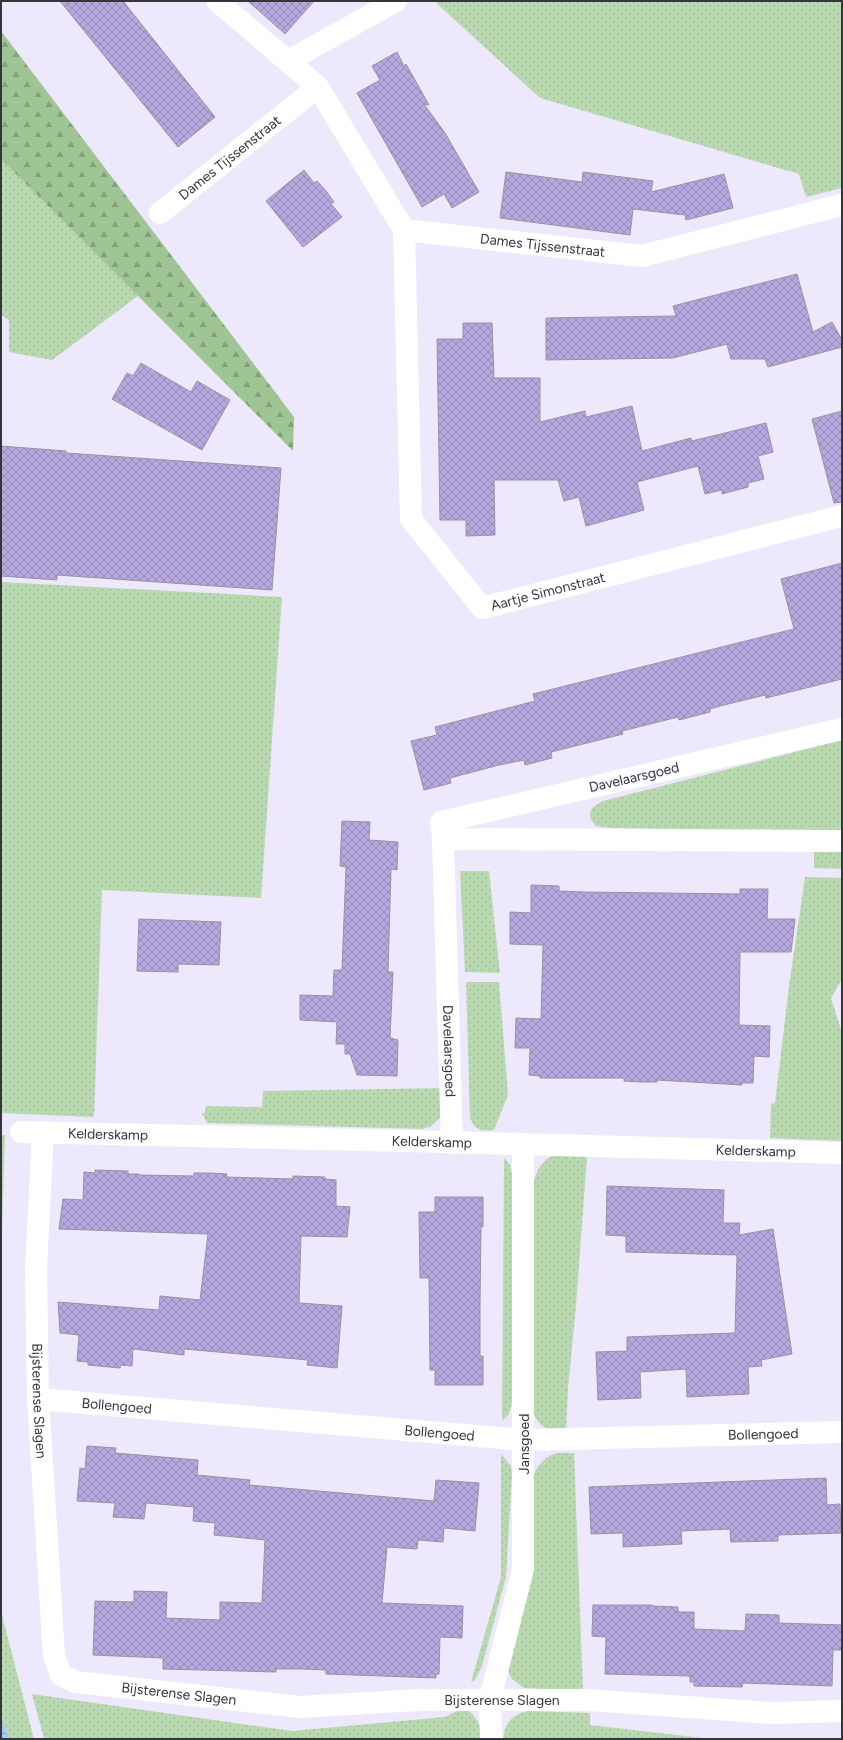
<svg xmlns="http://www.w3.org/2000/svg" width="843" height="1740" font-family="Figtree,sans-serif">
	<style>
		.grass { fill: url(#grass-dots) }
		.forest { fill: url(#forest-firs) }
		.water { fill: url(#water-waves) }
		.building { fill: url(#building-cross-hatch); stroke: #9792a4 }
		.lines { fill: none; stroke-linecap: round; stroke-linejoin: round }
		.street { stroke: #fff; stroke-width: 22 }
		.labels { text-anchor: middle; stroke-width: 3.5; stroke-linejoin: round; paint-order: stroke }
		.street-label { font-size: 14px; fill: #36343c; stroke: #f9f8fd }
	</style>
	<defs>
		<pattern id="grass-dots" width="8" height="8" patternUnits="userSpaceOnUse"><rect width="8" height="8" fill="#b9d9b0"/><path d="M2 2h.1M6 6h.1" fill="none" stroke="#a0bb98" stroke-width="1.8" stroke-linecap="round"/></pattern>
		<pattern id="forest-firs" width="22" height="20" patternUnits="userSpaceOnUse"><rect width="22" height="20" fill="#9ec593"/><path d="M5 1l3.5 6h-7zM16 11l3.5 6h-7z" fill="#82a179"/></pattern>
		<pattern id="water-waves" width="16" height="10" patternUnits="userSpaceOnUse"><rect width="16" height="10" fill="#9fcbfa"/><path d="M0 5q4-4 8 0t8 0" fill="none" stroke="#82a6cc"/></pattern>
		<pattern id="building-cross-hatch" width="8" height="8" patternUnits="userSpaceOnUse"><rect width="8" height="8" fill="#b7a7df"/><path d="M0 0l8 8M0 8l8-8" fill="none" stroke="#9689b6"/></pattern>
	</defs>
	<rect width="100%" height="100%" fill="#eee8fd"/>
	<path class="grass" d="M434,1H842V188L806,197L799,174L540,98Z
		M1,159L138,296L52,360L9,352V320L1,315Z
		M1,582L282,597L261,898L102,890L94,1117L1,1113Z
		M842,740V832L611,828L596,826C583,813 593,804 607,800Z
		M814,850H842V869L814,868Z
		M460,871H489L500,973L465,972Z
		M805,877L842,878V979L831,998L842,1033V1141L770,1138L771,1104L775,1103L789,986Z
		M466,982H499L508,1095L494,1130C481,1131 474,1131 470,1117Z
		M447,1088L443,1115L431,1126L422,1129L207,1123L202,1113H205L206,1106L262,1107L263,1091Z
		M1,1135H5L1,1261Z
		M552,1156H587L576,1306L568,1388L566,1430C550,1430 543,1431 534,1415V1180C538,1168 542,1162 552,1156Z
		M504,1158L510,1165L513,1177L512,1403L509,1414L502,1421Z
		M558,1453H574L583,1691L524,1688L512,1679L508,1671L533,1475C539,1464 546,1455 558,1453Z
		M501,1454L511,1466L512,1475L506,1577L482,1666L475,1680L471,1682L501,1577Z
		M1,1611L34,1739H9L1,1718Z
		M32,1694L292,1731L445,1717L459,1710L467,1709C477,1718 482,1726 481,1739H44Z
		M528,1711L590,1713V1725L712,1739H503C505,1723 511,1715 528,1711Z"/>
	<path class="forest" d="M1,31L294,417L293,451L1,159Z"/>
	<path class="water" d="M1,1718L9,1739H1Z"/>
	<path class="building" d="M60,1H123L215,117L178,147Z
		M248,1H314L285,34Z
		M397,52L404,66L406,64L429,105L424,104L445,133L479,192L452,208L444,194L422,207L357,93L380,80L372,66Z
		M304,170L314,183L317,181L326,191L334,202L331,204L342,217L303,247L266,201Z
		M506,172L582,182L583,172L653,181L651,192L724,174L733,208L686,220L685,215L633,209L630,235L500,218Z
		M797,274L813,332L832,322L842,340V347L768,367L765,359H731L727,344L673,358L546,360V318L676,316L673,306Z
		M463,323H492L494,378H540V422L585,411L586,417L632,406L642,451L691,438L692,441L766,423L773,452L758,456L764,479L748,483V487L722,494V490L705,494L698,466L637,482L644,510L586,526L579,497L564,501L558,480H494L495,535L466,536V520H440L437,339H463Z
		M141,363L191,392L197,381L230,400L202,450L112,399L127,373L133,376Z
		M842,411V502L834,503L812,419Z
		M1,446L66,451V453L281,468L272,590L57,575V580L1,576Z
		M842,563V679L766,698L765,695L720,706L710,709V712L679,720L678,717L622,731L623,734L551,752L552,758L525,765L524,760L499,765L450,778L451,783L424,790L411,741L437,735L435,727L535,701L533,694L794,629L781,579Z
		M342,821L370,822L369,840L398,842L397,870L391,869L388,972H393L390,1038L398,1040L397,1076L357,1075L350,1054H345V1044H336L337,1022L300,1020V995L333,996L334,970H342L346,867L340,866Z
		M531,885L559,886V891L583,892L740,894V889H768L767,919H795L791,952H740L739,1025L770,1026L769,1057L754,1056L753,1083H742V1085L657,1080V1082H641L624,1081V1078H540V1076L529,1075L530,1048H515L516,1018L541,1019L543,945L510,944V912L531,913Z
		M139,919L221,922L219,965L178,964V972L137,971Z
		M95,1170L128,1171V1174H139V1175L194,1176V1173H210L227,1174L226,1177L293,1179V1176L325,1177V1179L336,1180V1206L350,1207L347,1237L301,1236L299,1303L342,1306L337,1368L307,1365L308,1360L184,1349V1355L133,1349L132,1366L121,1365L120,1368L88,1365V1362L77,1361L79,1335L60,1333L58,1302L159,1310L160,1296L200,1300L208,1234L59,1229L63,1199L83,1200L84,1172L95,1173Z
		M607,1186L724,1190L723,1223H740L739,1235L773,1229L792,1354L761,1360L762,1366L748,1367L749,1394L687,1397L686,1369L640,1372L641,1398L598,1400L596,1352L627,1351V1337L735,1333L737,1255L626,1252V1236L606,1235Z
		M435,1197H483V1227L481,1226L480,1304V1356H483V1385H435V1370H430L429,1278H420L419,1212H435Z
		M87,1446L116,1448L115,1453L198,1460L197,1475L250,1480L249,1485L434,1501L436,1480L479,1483L475,1531L444,1528L443,1542L418,1540L417,1549L387,1547L382,1603L463,1606L462,1638L440,1637L439,1674H436V1678L326,1674V1670L302,1669H276V1672L163,1669V1658L93,1655L95,1601L134,1602V1591L167,1592L166,1618L220,1620V1602L262,1603L265,1540L214,1535L215,1523L193,1521L194,1507L146,1503L144,1519L113,1517L115,1503L77,1501L80,1468L85,1469Z
		M826,1478L827,1505L840,1504L841,1533L778,1535V1541L731,1542L730,1529L681,1531L682,1544L623,1547V1533L591,1534L589,1487Z
		M593,1605H652L653,1606L678,1607V1612H694V1629L745,1631L746,1614L779,1615V1623L842,1625V1650H833L832,1686L743,1683L742,1687L694,1686V1682H690V1676L605,1674L606,1637L592,1636Z"/>
	<g class="lines">
		<g class="street">
			<path id="s1" d="M217,1L318,87L404,230L642,256L842,205"/>
			<path d="M288,61L396,1"/>
			<path id="s2" d="M160,213L318,87"/>
			<path id="s3" d="M404,230L411,519L482,608L842,516"/>
			<path d="M842,729L441,822L443,839L842,841"/>
			<path id="s4" d="M443,839L452,1143"/>
			<path id="s5" d="M21,1132L407,1141L842,1153"/>
			<path id="s6" d="M43,1132L36,1268L38,1399L54,1656L61,1675L76,1682L300,1707L418,1700H588L772,1713L842,1711"/>
			<path id="s7" d="M38,1399L524,1440L842,1432"/>
			<path d="M491,1739L490,1699L523,1569V1145"/>
		</g>
	</g>
	<g class="labels">
		<g class="street-label">
			<text dy="5" stroke="none"><textPath href="#s2" startOffset="89">Dames Tijssenstraat</textPath></text>
			<text dy="5" stroke="none"><textPath href="#s1" startOffset="439">Dames Tijssenstraat</textPath></text>
			<text dy="5" stroke="none"><textPath href="#s3" startOffset="471">Aartje Simonstraat</textPath></text>
			<text transform="translate(634 777) rotate(-13)" y="5">Davelaarsgoed</text>
			<text dy="5" stroke="none"><textPath href="#s4" startOffset="212">Davelaarsgoed</textPath></text>
			<text dy="5" stroke="none"><textPath href="#s5" startOffset="87">Kelderskamp</textPath></text>
			<text dy="5" stroke="none"><textPath href="#s5" startOffset="411">Kelderskamp</textPath></text>
			<text dy="5" stroke="none"><textPath href="#s5" startOffset="735">Kelderskamp</textPath></text>
			<text dy="5" stroke="none"><textPath href="#s6" startOffset="269">Bijsterense Slagen</textPath></text>
			<text dy="5" stroke="none"><textPath href="#s7" startOffset="79">Bollengoed</textPath></text>
			<text dy="5" stroke="none"><textPath href="#s7" startOffset="403">Bollengoed</textPath></text>
			<text dy="5" stroke="none"><textPath href="#s7" startOffset="727">Bollengoed</textPath></text>
			<text transform="translate(524 1444) rotate(-90)" y="5">Jansgoed</text>
			<text dy="5" stroke="none"><textPath href="#s6" startOffset="665">Bijsterense Slagen</textPath></text>
			<text dy="5" stroke="none"><textPath href="#s6" startOffset="989">Bijsterense Slagen</textPath></text>
		</g>
	</g>
	<rect width="843" height="1740" fill="none" stroke="#36343c" stroke-width="4"/>
</svg>
